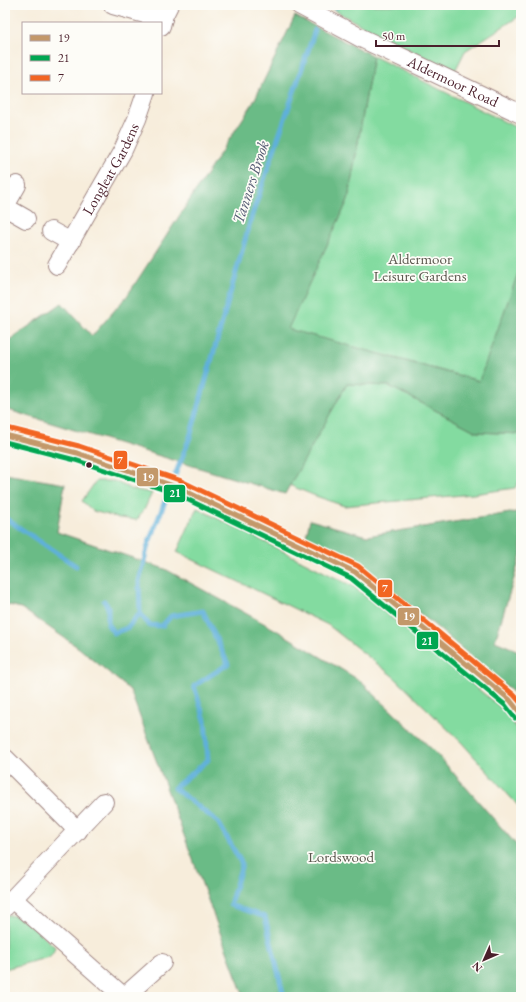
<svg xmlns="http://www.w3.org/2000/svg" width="526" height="1002" font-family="'EB Garamond',serif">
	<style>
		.green { fill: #83dba0; stroke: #667d66 }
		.forest { fill: #6abb86; stroke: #5a6d58 }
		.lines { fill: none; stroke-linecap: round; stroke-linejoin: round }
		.stream { stroke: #5fb0da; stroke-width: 5 }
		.minor-casing { stroke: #a08683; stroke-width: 20 }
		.minor { stroke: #fff; stroke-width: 18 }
		.bus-1-casing { stroke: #fdfcf7; stroke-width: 8 }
		.bus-2-casing { stroke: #fdfcf7; stroke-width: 8 }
		.bus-3-casing { stroke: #fdfcf7; stroke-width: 8 }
		.bus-1 { stroke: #c3986a; stroke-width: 5 }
		.bus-2 { stroke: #00a651; stroke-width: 5 }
		.bus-3 { stroke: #f26522; stroke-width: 5 }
		.bus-dot { fill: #4a1f2b; stroke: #fdfcf7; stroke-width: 1.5 }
		.labels { text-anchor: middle; stroke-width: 3.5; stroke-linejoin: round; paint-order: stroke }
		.street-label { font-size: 15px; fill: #4a1f2b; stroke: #fdfcf7 }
		.park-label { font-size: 15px; fill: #5b574e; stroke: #fdfcf7 }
		.water-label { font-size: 16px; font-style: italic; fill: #525971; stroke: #fdfcf7 }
		.line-badge { stroke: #fdfcf7; stroke-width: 1.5 }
		.badge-label { font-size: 11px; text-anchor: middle; font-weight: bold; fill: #fff }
	</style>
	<rect width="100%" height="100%" fill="#fdfcf7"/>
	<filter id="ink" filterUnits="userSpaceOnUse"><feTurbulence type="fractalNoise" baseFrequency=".025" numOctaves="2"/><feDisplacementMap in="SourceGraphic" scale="8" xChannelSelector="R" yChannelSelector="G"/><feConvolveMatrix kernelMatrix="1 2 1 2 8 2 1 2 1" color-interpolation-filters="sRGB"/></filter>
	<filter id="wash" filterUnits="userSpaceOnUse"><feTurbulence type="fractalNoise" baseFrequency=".012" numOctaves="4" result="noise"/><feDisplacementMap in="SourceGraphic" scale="16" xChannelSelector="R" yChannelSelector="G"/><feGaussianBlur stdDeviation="0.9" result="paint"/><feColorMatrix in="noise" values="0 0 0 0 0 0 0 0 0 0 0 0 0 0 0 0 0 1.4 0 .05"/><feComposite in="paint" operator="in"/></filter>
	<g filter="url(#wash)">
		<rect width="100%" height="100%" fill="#f7eddb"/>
		<path class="green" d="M325,5H521V15L465,51L455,71L384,38Z
			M373,56L521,130V265L480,381L287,329L348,200Z
			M347,384L389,386L477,432L521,434V478L515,488L473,494L344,506L313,495L289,485Z
			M96,481H114L131,489L152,493L145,508L137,520L119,518L93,511L82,501Z
			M197,508L354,587L500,707L521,733V809L462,743L394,677L328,625L177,552Z
			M9,915C26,917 42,936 55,947L53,953L49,957L5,969V916Z"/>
		<path class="forest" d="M295,16L373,56L348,200L288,329L479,381L521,265V434L477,432L389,386L347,384L285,494L5,409V343L62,303L92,336L127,296L253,103Z
			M5,474L65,484L57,532L165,569L276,630L359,680L435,752L521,850V997H244L130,690L79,648L21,608L5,604Z
			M516,512H521V555L495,641L521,652V699L433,624L355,562L306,536L310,520L367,536Z"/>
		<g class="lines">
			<path class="stream" d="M336,7L338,5
				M5,518L76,566
				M104,601L108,607V625L114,633L127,628L140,613
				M284,997L265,917L230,905L242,864L218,822L174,788L208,760L205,720L194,686L228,664L203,611L171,616L162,626L149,625L140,613L139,581L148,545L190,437L252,215L315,30"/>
		</g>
	</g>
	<g filter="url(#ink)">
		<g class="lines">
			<defs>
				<g id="minor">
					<path d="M113,5L163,19"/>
					<path id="s1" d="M299,5L361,38L521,114"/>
					<path d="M161,26L163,17L169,5"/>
					<path d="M5,206L17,185"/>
					<path d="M5,207L26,219"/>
					<path d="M51,231L71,242"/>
					<path id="s2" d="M57,265L123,150L137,119L146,93"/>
					<path d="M5,435L77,453L177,487L355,572L510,700L521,714"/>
					<path d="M5,758L78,831"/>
					<path d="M13,899L124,997"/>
					<path d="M5,907L104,802"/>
					<path d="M124,997L162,963"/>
				</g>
			</defs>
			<use href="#minor" class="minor-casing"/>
			<use href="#minor" class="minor"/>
			<defs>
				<path id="bus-1" d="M5,435L77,453L177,487L355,572L510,700L521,714"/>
				<path id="bus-2" d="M5,442L75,460L174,493L351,578L505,705L515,718"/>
				<path id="bus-3" d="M7,428L79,446L179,480L358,566L514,695L521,703"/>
			</defs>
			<use href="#bus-1" class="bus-1-casing"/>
			<use href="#bus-2" class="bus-2-casing"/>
			<use href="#bus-3" class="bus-3-casing"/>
			<use href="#bus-1" class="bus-1"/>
			<use href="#bus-2" class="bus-2"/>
			<use href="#bus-3" class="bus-3"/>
		</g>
	</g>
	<circle class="bus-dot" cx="89" cy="465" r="3.5"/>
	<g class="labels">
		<g class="street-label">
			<text dy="5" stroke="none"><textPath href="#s1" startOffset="172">Aldermoor Road</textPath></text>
			<text dy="5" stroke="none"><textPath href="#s2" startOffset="110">Longleat Gardens</textPath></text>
		</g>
		<g class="park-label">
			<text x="420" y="264">Aldermoor<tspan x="420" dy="17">Leisure Gardens</tspan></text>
			<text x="341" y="862">Lordswood</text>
		</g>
		<g class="water-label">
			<text transform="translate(250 182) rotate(-72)" y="6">Tanners Brook</text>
		</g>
	</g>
	<g class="line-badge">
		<rect x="113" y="450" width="15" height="20" rx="4" fill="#f26522"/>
		<rect x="136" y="467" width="23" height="20" rx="4" fill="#c3986a"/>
		<rect x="163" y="484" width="23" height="19" rx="4" fill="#00a651"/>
		<rect x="377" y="579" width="16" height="19" rx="4" fill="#f26522"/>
		<rect x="397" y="607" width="23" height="19" rx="4" fill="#c3986a"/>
		<rect x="416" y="631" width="23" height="19" rx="4" fill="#00a651"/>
	</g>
	<g class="badge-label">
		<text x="120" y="464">7</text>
		<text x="148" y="481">19</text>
		<text x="175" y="497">21</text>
		<text x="385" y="592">7</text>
		<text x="409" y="620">19</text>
		<text x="427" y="645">21</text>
	</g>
	<rect width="526" height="1002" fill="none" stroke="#fdfcf7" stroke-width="20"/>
	<rect x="22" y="22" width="140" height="72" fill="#fdfcf7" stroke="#b5a4a5"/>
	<rect x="30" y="35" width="20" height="6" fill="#c3986a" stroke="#b5a4a5"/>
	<text x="58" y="42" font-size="12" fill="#4a1f2b">19</text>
	<rect x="30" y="55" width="20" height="6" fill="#00a651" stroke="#b5a4a5"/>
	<text x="58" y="62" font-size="12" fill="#4a1f2b">21</text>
	<rect x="30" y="75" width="20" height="6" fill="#f26522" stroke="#b5a4a5"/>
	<text x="58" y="82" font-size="12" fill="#4a1f2b">7</text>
	<g transform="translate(484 960) rotate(225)" stroke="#fdfcf7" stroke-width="3" paint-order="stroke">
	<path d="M0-3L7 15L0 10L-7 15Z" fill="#4a1f2b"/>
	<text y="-6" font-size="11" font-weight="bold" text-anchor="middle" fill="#4a1f2b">N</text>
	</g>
	<path d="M376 40v6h123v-6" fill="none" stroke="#4a1f2b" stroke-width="2"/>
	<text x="382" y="40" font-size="12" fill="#4a1f2b" stroke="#fdfcf7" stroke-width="3" paint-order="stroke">50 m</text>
</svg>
